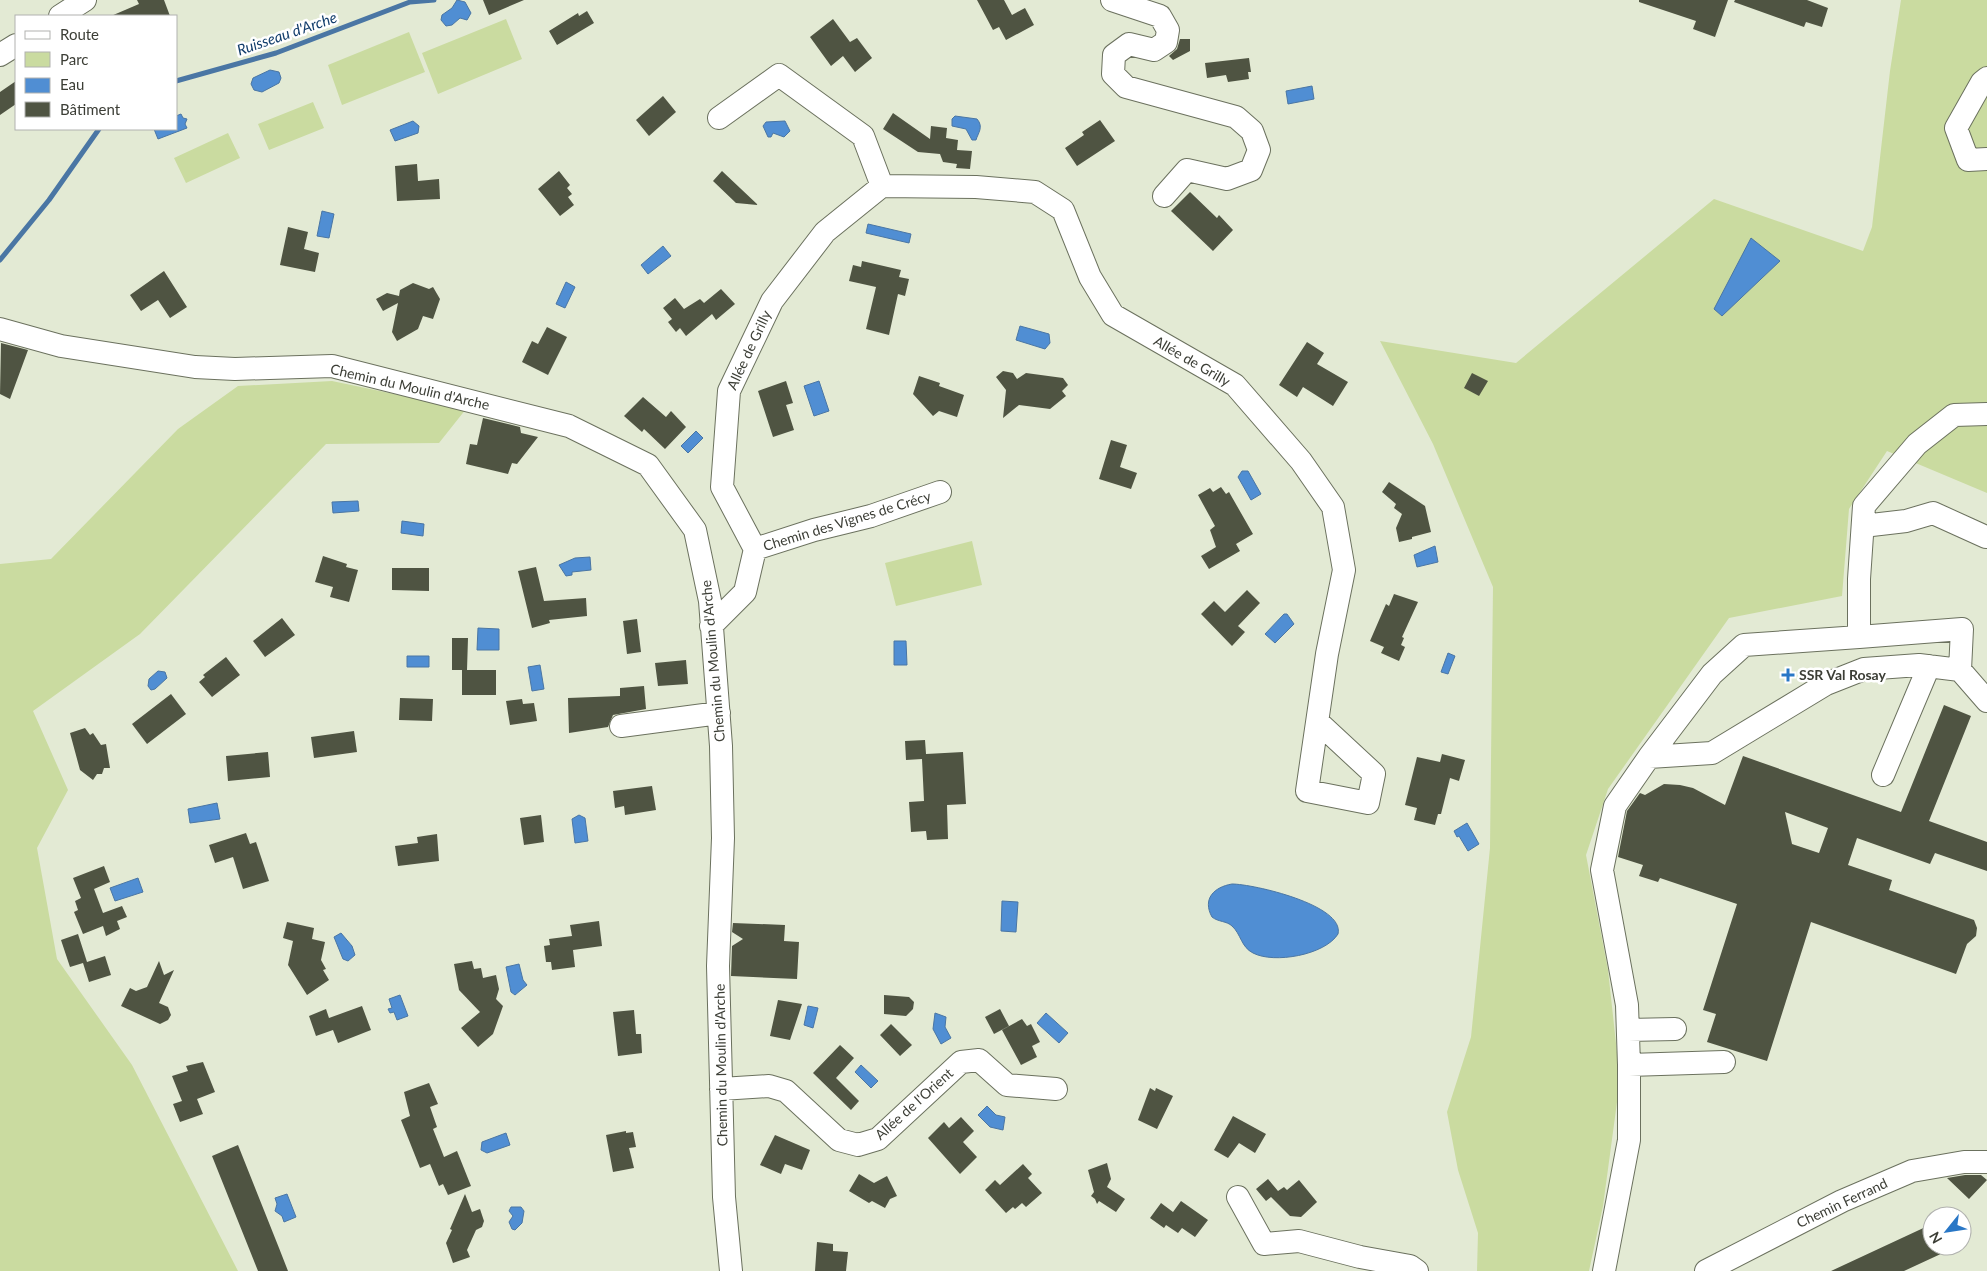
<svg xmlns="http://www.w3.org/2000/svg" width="1987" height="1271" font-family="Lato,sans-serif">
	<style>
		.green { fill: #cadba0 }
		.water { fill: #508ed3; stroke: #4a76a4 }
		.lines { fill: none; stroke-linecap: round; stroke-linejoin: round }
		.stream { stroke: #4a76a4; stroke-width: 5 }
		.building { fill: #4f5442; fill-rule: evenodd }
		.minor-casing { stroke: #6b715e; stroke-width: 24 }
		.minor { stroke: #fff; stroke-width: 22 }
		.poi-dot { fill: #2977c6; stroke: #fff; stroke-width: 2 }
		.labels { text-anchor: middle; stroke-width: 5; stroke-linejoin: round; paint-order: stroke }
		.street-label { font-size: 14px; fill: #3c3e36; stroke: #fff }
		.poi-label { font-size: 14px; font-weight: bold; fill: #3c3e36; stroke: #fff; text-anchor: start }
		.water-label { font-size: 15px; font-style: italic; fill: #133e6c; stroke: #fff }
	</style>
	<rect width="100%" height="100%" fill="#e3ead4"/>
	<path class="green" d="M1901,0H1987V493L1887,451L1849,509L1842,596L1729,618L1608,789L1586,855L1608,970L1620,1080L1603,1206L1589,1271H1477L1478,1233L1458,1170L1447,1112L1471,1037L1490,848L1493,587L1433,444L1380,341L1516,363L1714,199L1863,251L1872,227L1890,71Z
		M506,19L522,59L438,94L422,53Z
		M409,32L425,72L342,105L328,65Z
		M313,102L324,128L269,150L258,124Z
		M228,133L240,158L186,183L174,158Z
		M332,381L466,409L439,443L326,444L140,634L33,711L68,790L37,848L57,959L132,1065L238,1271H0V564L51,559L178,429L238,386Z
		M972,541L982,585L896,606L885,563Z"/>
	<path class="water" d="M457,0L465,2L471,13L467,20L460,18L452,25L446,26L441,20L442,15L452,8Z
		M270,70L279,72L281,78L279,83L262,92L254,90L251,84L253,78Z
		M1312,86L1314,99L1288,104L1286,91Z
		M181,114L183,118L187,119L185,124L187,128L158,139L154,129H176V116Z
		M955,116L977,119C984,127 978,133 976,140H972L966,129L952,126V119Z
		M413,121L419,126L418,133L395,141L390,130Z
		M785,121L790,131L784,137L773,133L771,137H768L763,126L766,122Z
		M322,211L334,214L329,238L317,236Z
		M868,224L911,234L909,243L866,233Z
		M1751,238L1780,261L1722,316L1714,309Z
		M663,246L671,256L648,274L641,265Z
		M566,282L575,287L565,308L556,304Z
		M1020,326L1049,334L1050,343L1045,349L1016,340Z
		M819,381L829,411L814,416L804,386Z
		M696,431L703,438L688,453L681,446Z
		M1242,471H1248L1261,494L1251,500L1238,477Z
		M358,501L359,511L333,513L332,502Z
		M402,521L424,524L423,536L401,533Z
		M1435,546L1438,562L1417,567L1414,555Z
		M590,557L591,570L572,572V575L566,576L559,565L575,558Z
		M1284,614H1287L1294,624L1275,643L1265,634Z
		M478,628L499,629V650H477Z
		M894,641H906L907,665H894Z
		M1448,653L1455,656L1448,674L1441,672Z
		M407,656H429V667H407Z
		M540,665L544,689L532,691L528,667Z
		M158,671L165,672L167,678L155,689L151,690L148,686L149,679Z
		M217,803L220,819L190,823L188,809Z
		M579,815L585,818L588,841L575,843L572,819Z
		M1467,823L1479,844L1468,851L1459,836L1457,837L1454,831Z
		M138,878L143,892L115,901L110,888Z
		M1232,884C1253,884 1345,905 1338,934C1325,955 1274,964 1253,953C1241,947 1241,934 1232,926C1227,921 1218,922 1212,917C1202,899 1214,887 1232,884Z
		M1002,901L1018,902L1016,932L1001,931Z
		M341,933L352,946L355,955L348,961L343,959L334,937Z
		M519,964L523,980L527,985L515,995L511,992L506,967Z
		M400,995L408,1016L397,1020L394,1012L390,1013L388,1009L392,1008L389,999Z
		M808,1006L818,1008L813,1028L804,1025Z
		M935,1013L946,1017L945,1027L951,1038L941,1044L933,1029Z
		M1046,1013L1068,1033L1059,1043L1037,1023Z
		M861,1065L878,1081L871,1088L855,1072Z
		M987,1106L996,1115L1005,1117L1003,1130L990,1127L978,1115Z
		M506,1133L510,1145L487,1153L481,1150L482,1142Z
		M287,1194L296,1217L284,1222L282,1216L275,1211L277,1204L275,1198Z
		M511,1207H521L524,1211L522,1223L515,1230L512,1229L509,1222L513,1216L509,1211Z"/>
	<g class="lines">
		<path class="stream" d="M176,81L276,53L410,2L434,0
			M0,260L49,200L99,129"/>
	</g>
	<path class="building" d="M137,0H164L170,16H111L139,4Z
		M483,0H524L489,15Z
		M977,0H1004L1012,15L1025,8L1034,25L1006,40L999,27L993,30Z
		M1639,0H1728L1715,37L1693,29L1696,21L1639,2Z
		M1735,0H1807L1828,8L1822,27L1806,22L1804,27L1734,2Z
		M587,11L594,23L557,45L549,31L578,13L579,16Z
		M833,19L850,42L857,38L872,58L855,72L843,56L831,66L810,37Z
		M1180,39H1190V51L1173,60L1169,56L1177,49Z
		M1249,58L1251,72H1248L1249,79L1228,82L1226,75L1207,78L1205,63Z
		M16,81V104L0,115V92Z
		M663,96L676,112L649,136L636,120Z
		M893,113L930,139L931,126L947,128L946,138L958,140L957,150L972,151L970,169L956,168L957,164L943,162L940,154L918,152L883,129Z
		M1100,120L1115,141L1077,166L1065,148L1084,135L1082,132Z
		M417,164L418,181L439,179L440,199L397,201L395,166Z
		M559,171L570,185L567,188L572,194L568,197L574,205L560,216L538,189Z
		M722,171L758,205L736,203L713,181Z
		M1190,192L1217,218L1219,215L1233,230L1213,251L1171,211Z
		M288,227L308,232L304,249L319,253L315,272L280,265Z
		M862,261L901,270L899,277L909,279L905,296L898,294L889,335L866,329L876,287L849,281L853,265L861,267Z
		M164,271L187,307L170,318L158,300L141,311L130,295Z
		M413,283L429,289L433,287L440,299L433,319L423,316L418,329L397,341L392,332L398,303L383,311L376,299L387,293L399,296L400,290Z
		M721,289L735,304L716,320L712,314L686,336L680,328L676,332L668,322L672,319L663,308L675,298L684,309L700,299L704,303Z
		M547,327L567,337L548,375L522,362L532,341L538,344Z
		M1307,342L1324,353L1317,364L1348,382L1333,406L1303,387L1297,397L1279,385Z
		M1,343L28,350L10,399L0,394Z
		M1003,371L1013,373L1017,379L1026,373L1063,378L1068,385L1062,391L1066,396L1050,409L1019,405L1003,418L1006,390L996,377Z
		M1472,373L1488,381L1479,396L1464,388Z
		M919,376L940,383L939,386L964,395L957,417L939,411L933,416L913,394Z
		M786,381L793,403L786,405L794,430L773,437L758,391Z
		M643,397L666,417L671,411L686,427L665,449L644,429L642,432L624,416Z
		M483,418L520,427L521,433L538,437L517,464L512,463L508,474L466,464L470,444L477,445Z
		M1111,440L1127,445L1120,467L1137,473L1131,489L1099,479Z
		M1389,482L1425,506L1431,532L1412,537V539L1399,542L1396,528L1402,514L1394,508L1396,504L1382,492Z
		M1221,487L1226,494L1229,492L1253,534L1236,544L1240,551L1209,569L1201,556L1216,547L1210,530L1215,526L1198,495L1210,488L1213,492Z
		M323,556L347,564L346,567L358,570L349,602L330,597L333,587L315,582Z
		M536,567L544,601L586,598L587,616L549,620L550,623L532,628L518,571Z
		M392,568H429V591L392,590Z
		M1247,590L1260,603L1238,626L1245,632L1232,646L1201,614L1214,601L1225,612Z
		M1394,594L1418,602L1402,637L1404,638L1401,645L1405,647L1399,661L1381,653L1384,647L1370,641L1386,604L1389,606Z
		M282,618L295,635L265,657L253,641Z
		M637,619L641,652L627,654L623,621Z
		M452,638H468L467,670H496V695H462V670H452Z
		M226,657L240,675L212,697L199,682L205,677L203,675Z
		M686,660L688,684L658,686L655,663Z
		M644,686L646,709L613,715L608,727L569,733L568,698L620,696V688Z
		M171,694L186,714L147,744L132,724Z
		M400,698L433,699L432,721L399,720Z
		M522,699L523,704L534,703L537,721L510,725L506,701Z
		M1944,705L1971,716L1929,821L1987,842V871L1935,853L1930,864L1857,838L1848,865L1892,880L1889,890L1974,920L1977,928L1976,936L1967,944L1956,974L1811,922L1767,1061L1707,1042L1716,1014L1703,1010L1737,904L1660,878L1658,882L1639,876L1643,865L1618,857L1627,811L1640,793L1645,795L1664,784L1680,785L1693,788L1725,805L1743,756L1901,812ZM1785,812L1828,828L1819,853L1792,844Z
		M85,728L90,735L93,733L101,745L106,744L110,768H104L102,774H97L93,780L80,770L70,733Z
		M354,731L357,752L314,758L311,737Z
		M925,740L926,754L963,752L966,804L947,805L948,839L927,840L926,831L911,832L909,802L924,801L922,759L906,760L905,741Z
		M268,752L270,777L228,781L226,756Z
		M1442,754L1465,760L1459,781L1450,778L1441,814H1438L1435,825L1414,820L1417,808L1405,805L1417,757L1440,762Z
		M652,786L656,810L625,815L624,806L615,808L613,791Z
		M541,815L544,842L524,845L520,818Z
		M246,833L250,844L256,842L269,881L243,889L233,857L215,863L209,845Z
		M437,834L439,861L398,866L395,846L418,843L417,837Z
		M104,866L110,882L94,889L103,913L122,906L127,917L117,921L120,929L106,936L103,926L83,934L74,912L78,910L75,901L81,898L73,878Z
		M599,921L602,946L573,950L575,967L552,970L551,962H546L544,946L550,945L549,939L572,936L570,925Z
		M287,922L314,928L312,939L325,942L321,960L326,969L323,970L329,980L307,995L288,965L293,941L283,938Z
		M733,923L785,925L784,941L799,942L797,979L731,976L732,946L743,939L732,932Z
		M78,934L87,962L105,956L111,975L89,982L83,963L70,967L61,940Z
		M159,961L164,975L174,970L159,1003L168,1007L171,1015L168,1020L160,1024L121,1006L130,988L136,991L147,987Z
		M472,961L474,969L481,968L483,978L496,975L499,989L496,999L503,1006L493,1034L478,1047L461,1028L480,1012L459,990L454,964Z
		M884,995L909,997L914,1002L913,1009L906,1016L884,1014Z
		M778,1000L802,1004L790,1040L770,1036Z
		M362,1006L371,1030L338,1043L333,1030L316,1036L309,1016L326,1009L329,1018Z
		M1000,1009L1009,1026L994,1034L985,1017Z
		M634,1010L636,1034H641L642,1053L618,1056L613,1012Z
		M1022,1019L1027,1026L1031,1024L1040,1042L1032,1046L1037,1057L1021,1065L1002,1030Z
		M891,1024L912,1045L900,1056L880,1035Z
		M840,1045L854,1058L836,1078L859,1101L851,1110L813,1073Z
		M203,1062L215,1092L197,1099L203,1114L180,1122L173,1104L182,1101L172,1076L188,1071L186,1066Z
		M429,1083L438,1104L430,1107L437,1127L433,1129L444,1157L457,1151L471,1186L448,1195L443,1184L439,1186L430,1164L420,1168L401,1120L410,1116L404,1092Z
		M1150,1088L1155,1091L1156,1088L1173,1096L1157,1129L1138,1120Z
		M1233,1116L1266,1134L1255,1153L1239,1143L1228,1158L1214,1150Z
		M961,1117L974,1131L963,1142L977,1157L960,1174L928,1138L944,1122L949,1128Z
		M626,1131V1133L633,1132L636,1147L629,1148L634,1168L613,1172L606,1135Z
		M775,1135L810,1150L802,1170L785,1164L781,1174L760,1165Z
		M238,1145L279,1248L288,1271H258L212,1156Z
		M1107,1163L1111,1179L1107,1187L1125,1199L1116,1212L1099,1201L1097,1204L1095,1199L1091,1196L1094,1192L1088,1170Z
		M1023,1164L1032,1174L1028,1178L1042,1193L1026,1207L1022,1203L1015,1209L1013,1207L1006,1213L985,1190L995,1180L1000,1185Z
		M859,1174L874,1183L887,1176L897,1196L890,1199L885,1208L872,1201L869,1203L849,1191Z
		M1965,1175H1981L1987,1180L1969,1199L1947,1178Z
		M1268,1179L1278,1191L1284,1187L1287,1190L1299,1180L1317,1202L1301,1217L1290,1216L1271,1197L1266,1201L1256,1189Z
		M465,1194L472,1212L480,1209L484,1221L482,1227L476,1230L467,1250L470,1257L453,1263L446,1243L452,1230L450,1229Z
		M1181,1201L1208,1220L1195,1237L1182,1228L1178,1233L1166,1225L1164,1228L1150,1218L1161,1203L1173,1212Z
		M1932,1224V1246H1958L1904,1271H1831Z
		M817,1242L833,1244V1251L848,1252L846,1271H815Z"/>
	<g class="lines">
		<defs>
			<path id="minor" d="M1112,0L1160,16L1168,30L1166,42L1154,50L1129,44L1114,55L1113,74L1126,87L1236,117L1252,131L1259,150L1251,170L1227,179L1187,170L1164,196
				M60,16L85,0
				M0,55L16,45
				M1987,78L1982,82L1956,128L1968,160L1987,159
				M719,118L779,75L863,136L882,186
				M0,329L61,346L195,367L235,369L332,366L569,426L648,465L695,530L710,601L721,746L723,838L718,966L724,1197L731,1271
				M1863,526L1906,521L1933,513L1986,537
				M755,549L814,530L871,516L940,492
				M711,626L745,592L755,549L722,487L729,391L772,301L825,232L882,186L976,187L1035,192L1063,210L1090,277L1113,315L1235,385L1301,461L1333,507L1344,570L1327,654L1307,791L1368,803L1374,774L1318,722
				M1960,670L1987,701
				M621,726L719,713
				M1649,757L1712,674L1744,645L1859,637
				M1883,775L1929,666
				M1628,1030L1675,1029
				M1629,1065L1724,1062
				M721,1089L769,1086L786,1091L839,1140L858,1145L878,1139L961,1062L979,1060L1007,1085L1056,1089
				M1238,1197L1264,1244L1299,1241L1360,1257L1410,1266L1417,1271
				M1604,1271L1629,1140V1065L1627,1005L1602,870L1615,806L1649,757L1712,753L1826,684L1864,669L1919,665L1960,670L1962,629L1859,637V579L1864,506L1917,444L1954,415L1987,414
				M1706,1271L1842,1201L1912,1171L1964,1162H1987"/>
		</defs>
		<use href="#minor" class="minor-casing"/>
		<use href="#minor" class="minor"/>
	</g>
	<path class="poi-dot" d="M1785.5 667.5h5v5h5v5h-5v5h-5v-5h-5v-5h5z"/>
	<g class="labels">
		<g class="street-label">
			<text transform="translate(749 350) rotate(-65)" y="5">Allée de Grilly</text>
			<text transform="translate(1192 361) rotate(30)" y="5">Allée de Grilly</text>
			<text transform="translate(410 387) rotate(13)" y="5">Chemin du Moulin d'Arche</text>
			<text transform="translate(847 521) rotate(-17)" y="5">Chemin des Vignes de Crécy</text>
			<text transform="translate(713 661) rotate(-95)" y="5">Chemin du Moulin d'Arche</text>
			<text transform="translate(721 1065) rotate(-91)" y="5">Chemin du Moulin d'Arche</text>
			<text transform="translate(914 1104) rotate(-42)" y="5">Allée de l'Orient</text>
			<text transform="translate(1842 1203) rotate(-25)" y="5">Chemin Ferrand</text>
		</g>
		<g class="poi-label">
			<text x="1799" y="680">SSR Val Rosay</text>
		</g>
		<g class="water-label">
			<text transform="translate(287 34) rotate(-19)" y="5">Ruisseau d'Arche</text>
		</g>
	</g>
	<rect x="15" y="15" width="162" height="115" fill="#ffffff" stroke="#b1b2af"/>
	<rect x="25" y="31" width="25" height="8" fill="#ffffff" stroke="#b1b2af"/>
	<text x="60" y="40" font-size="15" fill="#3c3e36">Route</text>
	<rect x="25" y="52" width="25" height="15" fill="#cadba0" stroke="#b1b2af"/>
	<text x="60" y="65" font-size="15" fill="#3c3e36">Parc</text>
	<rect x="25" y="78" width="25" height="15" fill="#508ed3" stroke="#b1b2af"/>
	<text x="60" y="90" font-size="15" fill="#3c3e36">Eau</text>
	<rect x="25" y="102" width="25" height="15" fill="#4f5442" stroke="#b1b2af"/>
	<text x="60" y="115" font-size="15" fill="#3c3e36">Bâtiment</text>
	<g transform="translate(1947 1231) rotate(240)"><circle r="24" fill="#ffffff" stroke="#b1b2af"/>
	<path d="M0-4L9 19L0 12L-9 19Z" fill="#2977c6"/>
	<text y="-8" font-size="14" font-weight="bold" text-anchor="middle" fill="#3c3e36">N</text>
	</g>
</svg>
